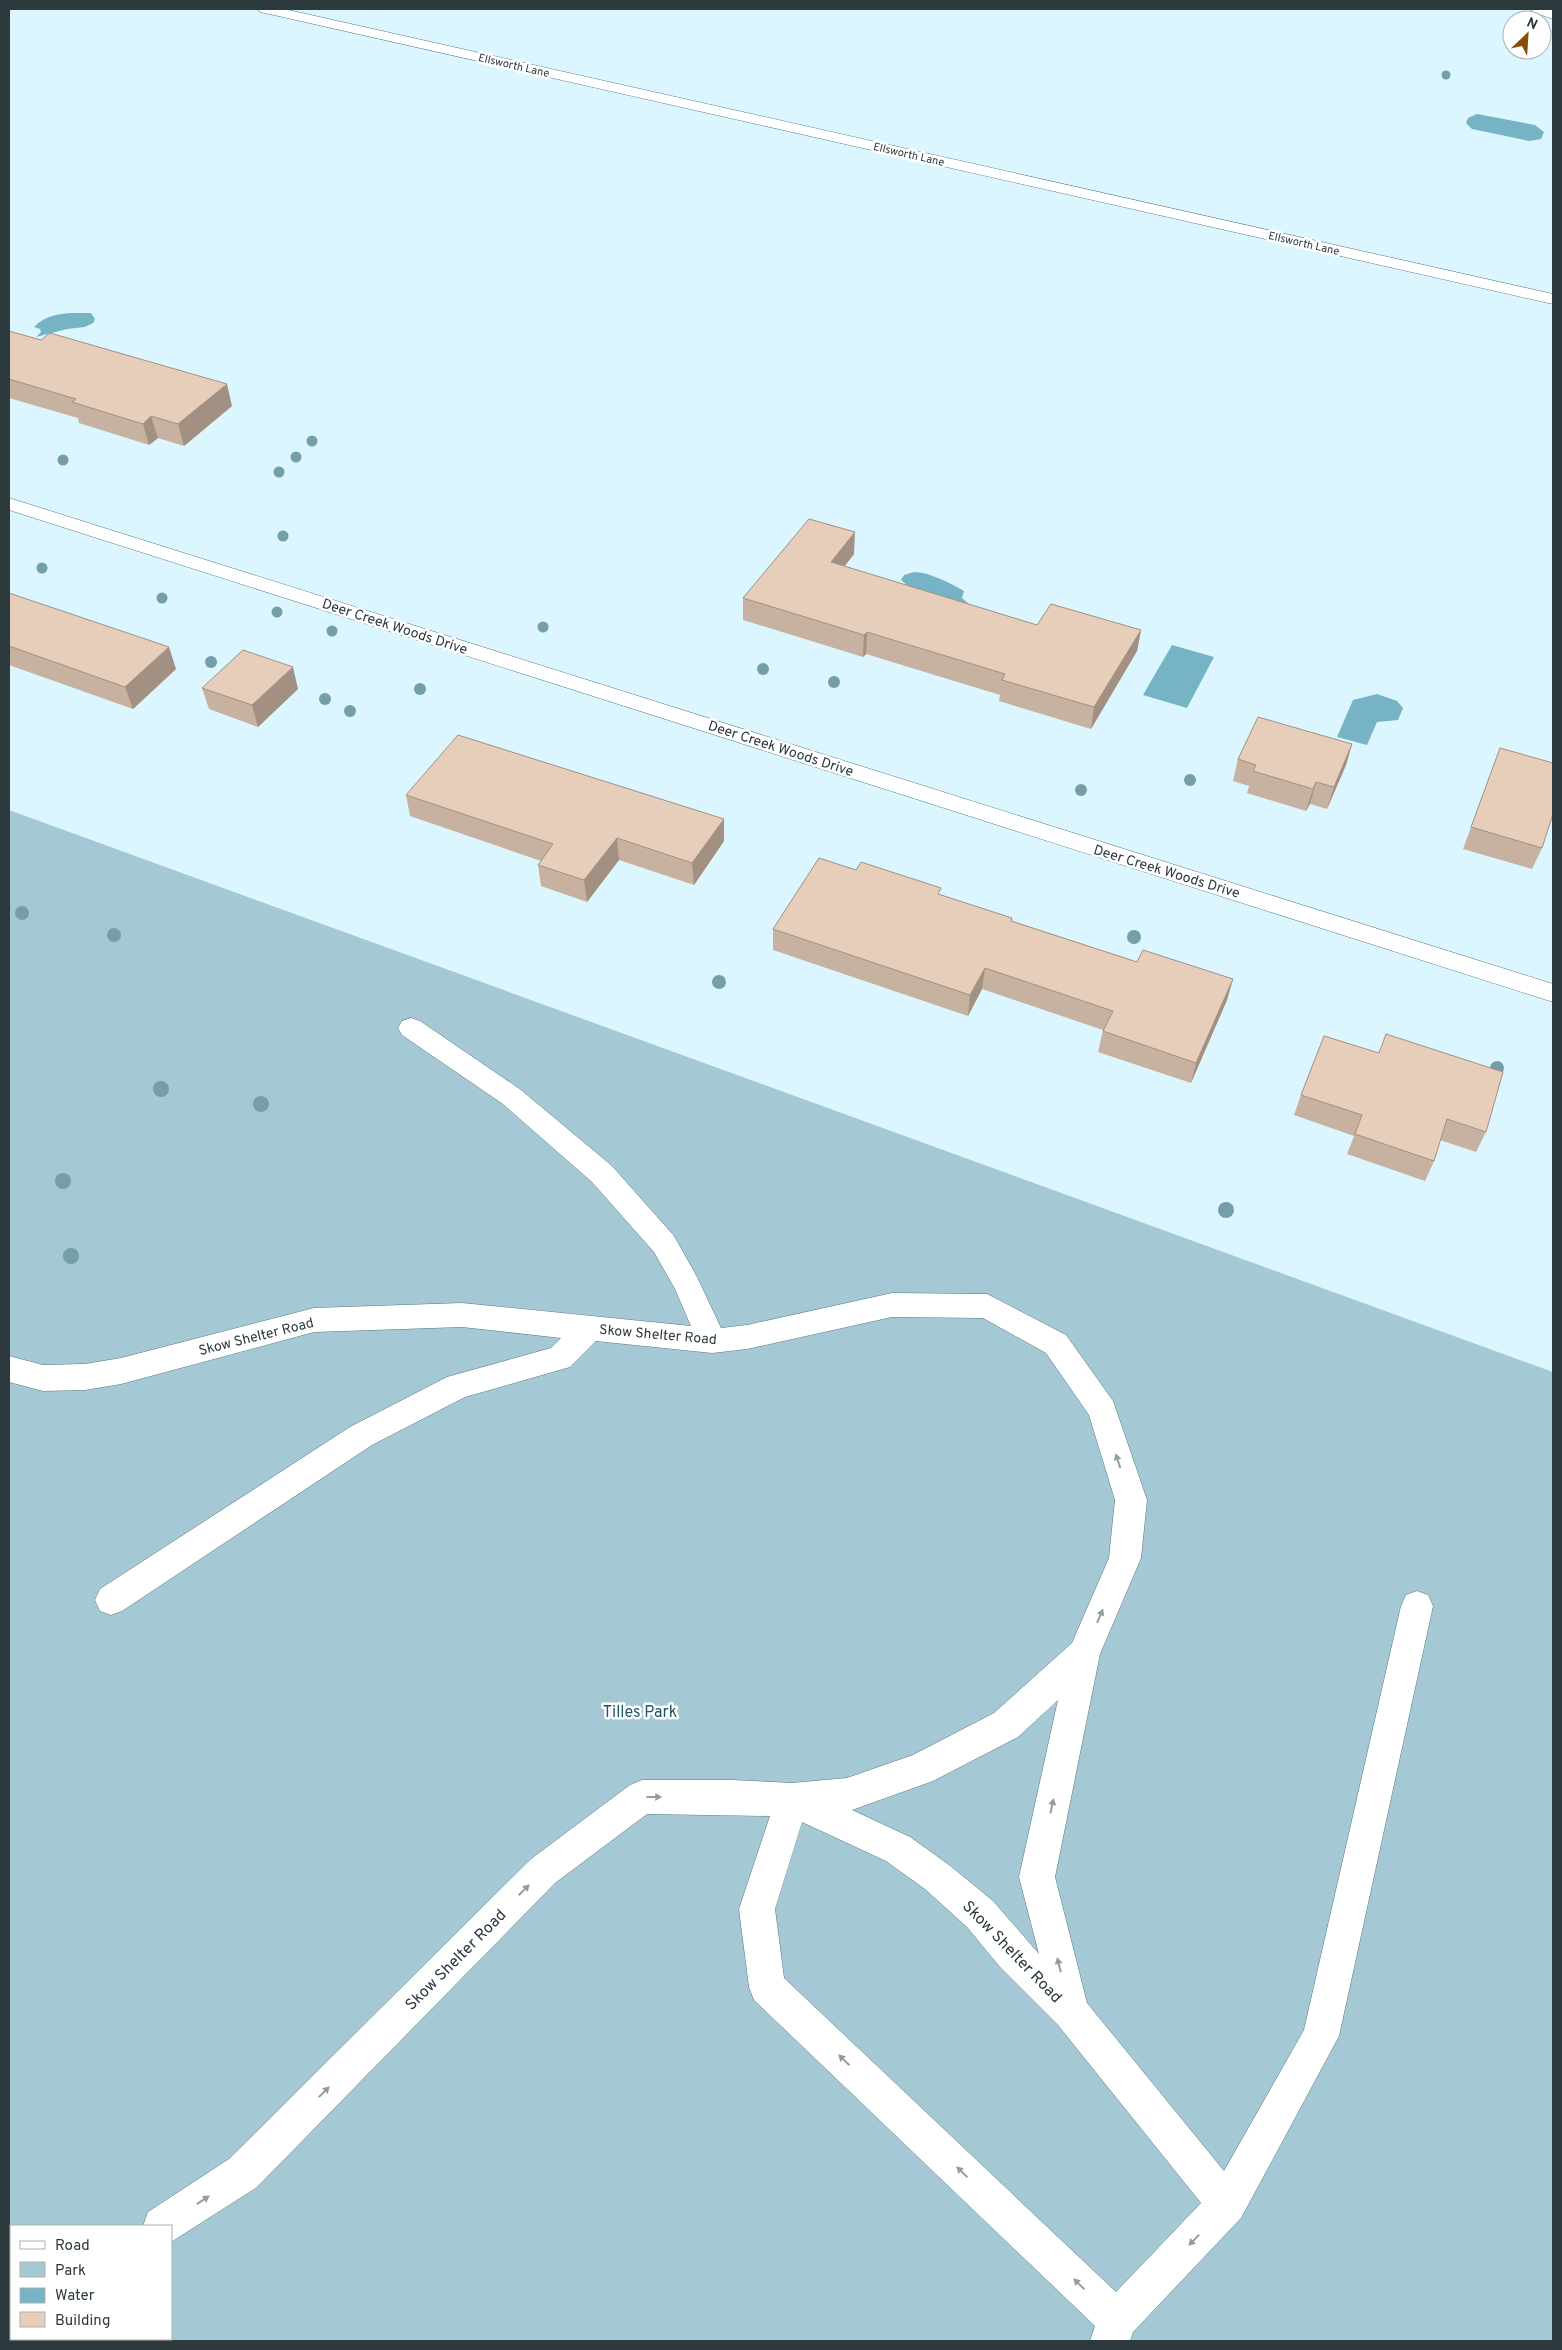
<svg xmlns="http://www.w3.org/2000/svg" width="1562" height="2350" font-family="Overpass,sans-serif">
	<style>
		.green { fill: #a4c9d4; fill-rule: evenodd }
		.water { fill: #76b3c5 }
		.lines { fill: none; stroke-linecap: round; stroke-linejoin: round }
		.minor-casing { stroke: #587780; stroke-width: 1 }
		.minor { fill: #fff; fill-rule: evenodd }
		.tree { fill: #759ea9 }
		.wall { fill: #c7b1a0 }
		.shaded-wall { fill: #a29082 }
		.building { fill: #e7ceba; stroke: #a29082 }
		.oneway { fill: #969c9e }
		.labels { text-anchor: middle; stroke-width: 5; stroke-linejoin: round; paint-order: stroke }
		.far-street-label { font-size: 11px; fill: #2c393d; stroke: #fff }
		.street-label { font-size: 14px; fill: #2c393d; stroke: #fff }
		.near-park-label { font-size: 16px; fill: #225663; stroke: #fff }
		.near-street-label { font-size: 16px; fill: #2c393d; stroke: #fff }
	</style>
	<rect width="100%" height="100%" fill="#dbf6ff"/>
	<path class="green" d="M9,810L1553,1372V2341H9ZM11,2226H171V2339H11Z"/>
	<path class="water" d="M1477,114L1535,125L1544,132L1541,139L1529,141L1472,129L1466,123L1468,118Z
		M78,313H91L95,319L93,323L85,327L67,329L36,337L41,332L40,329L34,327C45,315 62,313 78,313Z
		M914,572C928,572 951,583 964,591L962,598L976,610L908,586L901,580L904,575Z
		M1172,645L1214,657L1187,708L1143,695Z
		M1377,694L1397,701L1403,708L1398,720L1377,722L1367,745L1337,737L1353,700Z"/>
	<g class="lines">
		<defs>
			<path id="minor" d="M258,9H284L1553,294V304L265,13L260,12Z
				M1531,9L1553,10V19L1533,12Z
				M9,498L1553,984V1002L9,510Z
				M411,1018L420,1021L521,1090L612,1166L674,1236L697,1277L721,1328L747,1325L892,1293L987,1294L1066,1335L1113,1401L1147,1500L1141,1558L1100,1654L1055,1877L1087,2003L1224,2171L1304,2030L1401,1606L1406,1595L1417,1591L1428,1595L1433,1606L1339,2036L1241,2218L1133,2332L1130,2341H1090L1095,2326L754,2000L749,1987L739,1909L770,1816L647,1814L555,1883L257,2187L171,2242V2226H143L148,2212L229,2159L531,1859L630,1785L642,1780H732L792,1783L847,1778L913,1755L994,1713L1072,1643L1109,1558L1115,1500L1089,1415L1046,1353L983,1318L892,1317L747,1349L712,1353L596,1341L570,1367L465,1397L372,1445L122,1611L111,1615L100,1611L95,1600L100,1589L350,1427L447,1377L551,1348L561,1338L462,1327L314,1332L121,1384L85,1390L43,1391L9,1382V1356L43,1365L85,1364L121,1358L314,1308L462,1303L691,1326L675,1289L654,1252L592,1182L503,1104L402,1035L398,1028L402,1021ZM1058,1700L1019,1877L1039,1954L993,1901L949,1865L910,1837L852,1810L933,1781L1018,1737ZM802,1822L886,1861L925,1889L967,1927L1000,1967L1058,2025L1201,2203L1116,2292L784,1978L775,1909Z
				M9,2286H11V2326H9Z"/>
		</defs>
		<use href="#minor" class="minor-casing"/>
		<use href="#minor" class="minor"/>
	</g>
	<g class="tree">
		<circle cx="1446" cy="75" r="4.5"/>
		<circle cx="312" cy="441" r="5.5"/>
		<circle cx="296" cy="457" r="5.5"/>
		<circle cx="63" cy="460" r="5.5"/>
		<circle cx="279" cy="472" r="5.5"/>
		<circle cx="283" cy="536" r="5.5"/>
		<circle cx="42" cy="568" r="5.5"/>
		<circle cx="162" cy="598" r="5.5"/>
		<circle cx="277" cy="612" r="5.5"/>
		<circle cx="543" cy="627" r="5.5"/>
		<circle cx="332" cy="631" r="5.5"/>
		<circle cx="211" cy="662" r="6"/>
		<circle cx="763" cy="669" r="6"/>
		<circle cx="834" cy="682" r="6"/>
		<circle cx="420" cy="689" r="6"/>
		<circle cx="325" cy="699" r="6"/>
		<circle cx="350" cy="711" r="6"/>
		<circle cx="1190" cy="780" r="6"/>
		<circle cx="1081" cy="790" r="6"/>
		<circle cx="22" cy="913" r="7"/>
		<circle cx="114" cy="935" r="7"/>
		<circle cx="1134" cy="937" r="7"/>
		<circle cx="719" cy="982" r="7"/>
		<circle cx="1497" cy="1068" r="7"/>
		<circle cx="161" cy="1089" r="8"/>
		<circle cx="261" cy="1104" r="8"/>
		<circle cx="63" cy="1181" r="8"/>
		<circle cx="1226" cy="1210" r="8"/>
		<circle cx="71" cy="1256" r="8"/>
	</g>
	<path class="wall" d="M9,331L232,406L184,446L158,438L149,445L79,423L78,418L9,398Z
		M854,554L844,566L1037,625L1141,630L1137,651L1091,729L999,701L1000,695L866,654L863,657L743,620V598Z
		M9,593L176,669L133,709L9,665Z
		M202,688L298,689L258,727L209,709Z
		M1352,744L1346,765L1327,809L1310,804L1306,811L1247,793L1249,786L1233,781L1238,759Z
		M1500,748L1542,848L1532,869L1463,849Z
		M406,795L724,819V841L694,885L619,860L587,902L541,886L538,865L541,861L410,816Z
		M856,870L941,895L1012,921L1137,962L1233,979L1227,1000L1191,1083L1098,1052L1103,1030L982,989L968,1016L773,950V929Z
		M1324,1036L1486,1132L1476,1152L1440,1140L1434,1161L1425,1181L1347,1154L1354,1136L1294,1115L1301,1095Z"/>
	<path class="shaded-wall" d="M227,384L232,406L184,446L178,424Z
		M151,416L158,438L149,445L143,424Z
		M855,532L854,554L831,584V562Z
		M1141,630L1137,651L1091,729L1094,707Z
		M867,632L866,654L863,657L864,635Z
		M169,647L176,669L133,709L125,687Z
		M293,667L298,689L258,727L252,705Z
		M1352,744L1346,765L1327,809L1334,787Z
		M1316,782L1310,804L1306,811L1313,789Z
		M724,819V841L694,885L692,863Z
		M617,838L619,860L587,902L584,880Z
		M985,968L982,989L968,1016L970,995Z
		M1233,979L1227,1000L1191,1083L1196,1063Z"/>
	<path class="building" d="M9,331L41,340L50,333L227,384L178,424L151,416L143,424L72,402L76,399L9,379Z
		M809,519L855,532L831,562L1037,625L1051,604L1141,630L1094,707L1002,680L1005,674L867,632L864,635L743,598Z
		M9,593L169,647L125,687L9,646Z
		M243,650L293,667L252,705L202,688Z
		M1258,717L1352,744L1334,787L1316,782L1313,789L1253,771L1256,765L1238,759Z
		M458,735L724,819L692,863L617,838L584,880L538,865L553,844L406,795Z
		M1500,748L1553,763V814L1542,848L1471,827Z
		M819,858L856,870L861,862L941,888L938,894L1012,918L1011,921L1137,962L1143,950L1233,979L1196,1063L1103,1031L1113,1011L985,968L970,995L773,929Z
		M1386,1034L1503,1072L1486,1132L1447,1119L1434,1161L1355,1134L1362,1115L1301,1095L1324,1036L1379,1053Z"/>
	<defs><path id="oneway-solid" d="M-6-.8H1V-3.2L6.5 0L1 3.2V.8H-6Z" transform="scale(1.25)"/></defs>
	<g class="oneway">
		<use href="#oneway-solid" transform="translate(1118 1461) rotate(-108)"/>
		<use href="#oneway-solid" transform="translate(1100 1616) rotate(-67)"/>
		<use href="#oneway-solid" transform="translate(654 1797)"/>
		<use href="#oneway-solid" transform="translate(1052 1806) rotate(-78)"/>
		<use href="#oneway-solid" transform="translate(524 1890) rotate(-45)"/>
		<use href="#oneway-solid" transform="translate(1059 1965) rotate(-104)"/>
		<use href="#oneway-solid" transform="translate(844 2060) rotate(-136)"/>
		<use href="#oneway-solid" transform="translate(324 2092) rotate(-45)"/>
		<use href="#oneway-solid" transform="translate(962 2172) rotate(-136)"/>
		<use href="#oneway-solid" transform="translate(203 2200) rotate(-33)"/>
		<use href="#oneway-solid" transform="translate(1194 2240) rotate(134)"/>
		<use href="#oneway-solid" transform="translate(1079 2284) rotate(-136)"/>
	</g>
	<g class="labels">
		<g class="far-street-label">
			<text transform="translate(514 65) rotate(13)" y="4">Ellsworth Lane</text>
			<text transform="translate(909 154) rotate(13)" y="4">Ellsworth Lane</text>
			<text transform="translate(1304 243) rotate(13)" y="4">Ellsworth Lane</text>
		</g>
		<g class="street-label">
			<text transform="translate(395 626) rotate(18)" y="5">Deer Creek Woods Drive</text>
			<text transform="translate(781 748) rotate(18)" y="5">Deer Creek Woods Drive</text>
			<text transform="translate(1167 871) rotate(17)" y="5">Deer Creek Woods Drive</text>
			<text transform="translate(658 1334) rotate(5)" y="5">Skow Shelter Road</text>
			<text transform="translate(256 1336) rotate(-14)" y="5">Skow Shelter Road</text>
		</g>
		<g class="near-park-label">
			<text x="640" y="1717">Tilles Park</text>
		</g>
		<g class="near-street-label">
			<text transform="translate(1013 1951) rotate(46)" y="6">Skow Shelter Road</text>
			<text transform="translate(455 1959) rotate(-45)" y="6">Skow Shelter Road</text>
		</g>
	</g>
	<rect width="1562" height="2350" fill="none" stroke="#2c393d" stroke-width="20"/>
	<rect x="10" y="2225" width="162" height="115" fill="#ffffff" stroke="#abb0b1"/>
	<rect x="20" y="2241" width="25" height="8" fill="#ffffff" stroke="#abb0b1"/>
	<text x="55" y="2250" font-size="15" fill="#2c393d">Road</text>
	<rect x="20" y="2262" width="25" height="15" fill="#a4c9d4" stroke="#abb0b1"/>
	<text x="55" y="2275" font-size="15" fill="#2c393d">Park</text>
	<rect x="20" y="2288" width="25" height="15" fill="#76b3c5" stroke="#abb0b1"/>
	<text x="55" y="2300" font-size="15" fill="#2c393d">Water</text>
	<rect x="20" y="2312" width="25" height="15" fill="#e7ceba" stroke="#abb0b1"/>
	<text x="55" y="2325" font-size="15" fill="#2c393d">Building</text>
	<g transform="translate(1527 35) rotate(25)"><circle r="24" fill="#ffffff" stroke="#abb0b1"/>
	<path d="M0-4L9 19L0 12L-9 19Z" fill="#894d09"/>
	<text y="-8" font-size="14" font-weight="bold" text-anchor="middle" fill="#2c393d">N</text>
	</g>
</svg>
